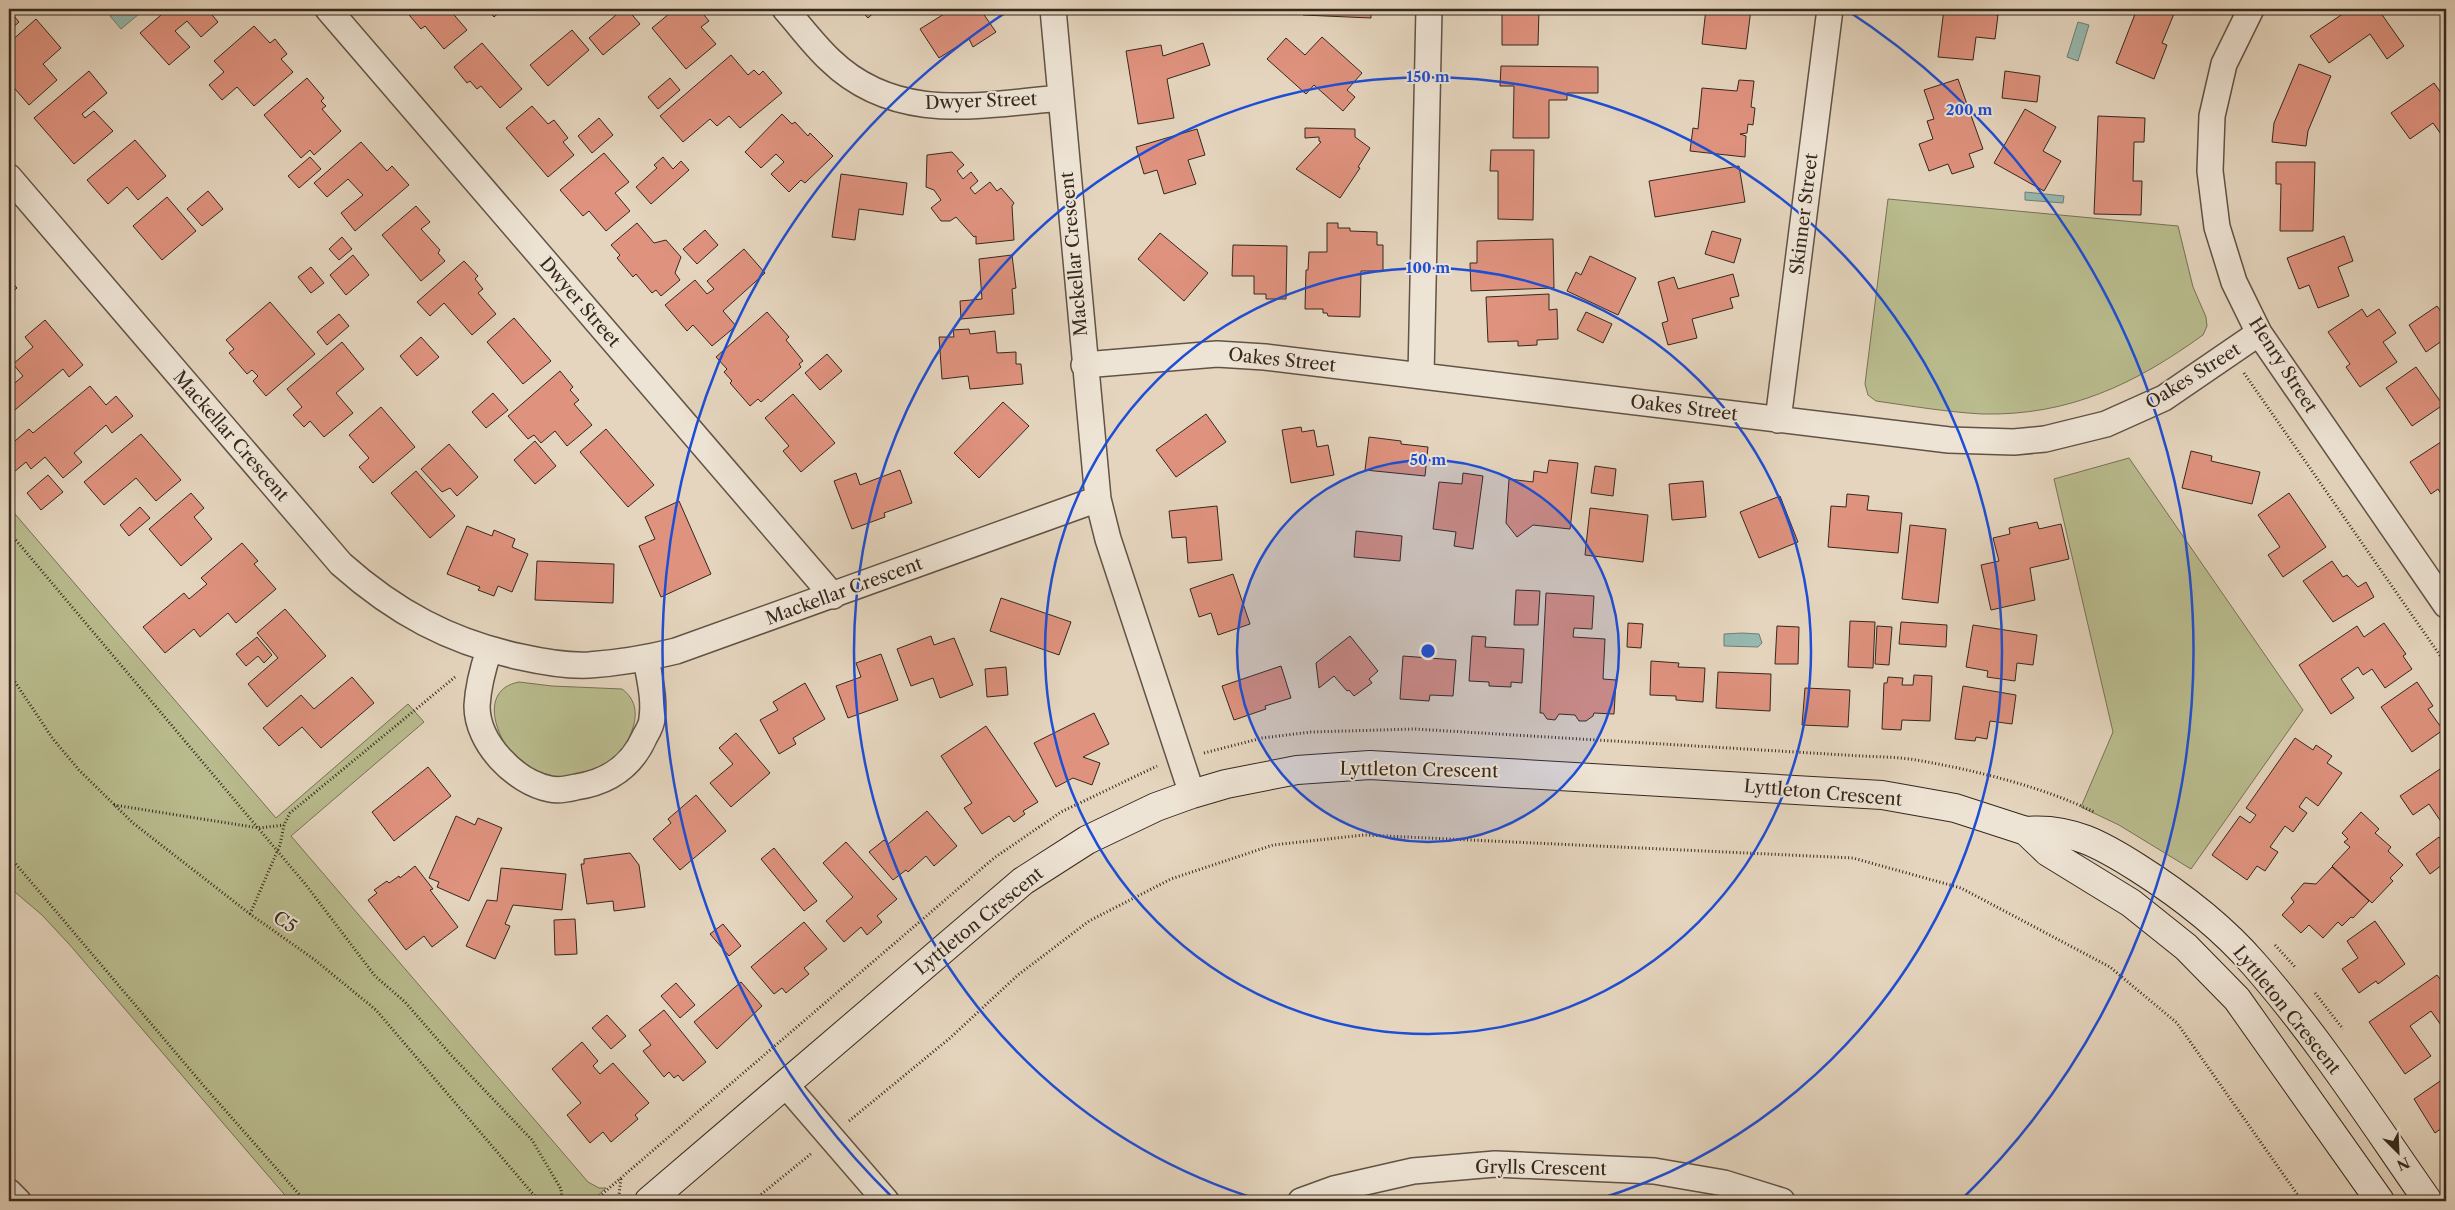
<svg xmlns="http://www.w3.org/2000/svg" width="2455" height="1210" font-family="'Libre Caslon Text',serif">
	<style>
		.green { fill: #b9bc8e; stroke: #777256 }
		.water { fill: #96b9b0; stroke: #6f7f75 }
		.building { fill: #df927e; stroke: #35281d }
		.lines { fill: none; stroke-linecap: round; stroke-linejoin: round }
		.street-casing { stroke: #615345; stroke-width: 28 }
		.secondary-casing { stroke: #35281d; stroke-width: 30 }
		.path { stroke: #35281d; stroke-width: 3; stroke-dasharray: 1 2.5; stroke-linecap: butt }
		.street { stroke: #eee4d5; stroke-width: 25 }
		.secondary { stroke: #eee4d5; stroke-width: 28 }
		.ring { fill: none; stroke: #1d4ed8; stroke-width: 2.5 }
		.labels { text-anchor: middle; stroke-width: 4; stroke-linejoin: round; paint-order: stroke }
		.street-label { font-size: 18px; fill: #35281d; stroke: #eee4d5 }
		.centre { fill: #1d4ed8; stroke: #eee4d5; stroke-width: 2.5 }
		.ring-label { font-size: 15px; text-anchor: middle; font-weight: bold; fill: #1d4ed8; stroke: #eee4d5; stroke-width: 4; stroke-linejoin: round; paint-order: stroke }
	</style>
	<rect width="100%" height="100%" fill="#e5d5be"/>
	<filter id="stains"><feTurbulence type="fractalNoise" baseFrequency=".004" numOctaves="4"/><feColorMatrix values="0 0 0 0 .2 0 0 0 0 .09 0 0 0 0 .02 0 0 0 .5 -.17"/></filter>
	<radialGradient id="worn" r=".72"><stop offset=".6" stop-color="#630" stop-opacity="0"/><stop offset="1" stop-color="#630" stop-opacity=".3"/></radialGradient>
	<path class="green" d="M1888,199L2178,226L2193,287L2206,317L2207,326L2203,335C2135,384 2069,416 1982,414C1947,412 1911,406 1876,401L1868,395L1865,384Z
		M2129,458L2303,710L2191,869L2119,825L2081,807L2113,732L2054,479Z
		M9,507L276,818L408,704L424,722L291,836L588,1182L599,1188H606L592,1201H290L69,944L42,915L9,887Z
		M519,682L552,686L622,689C637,700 638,716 631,733C623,755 607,768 585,774C578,775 570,779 563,779C548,778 529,771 518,760C497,741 477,690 519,682Z"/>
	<path class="water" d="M118,9H145L121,29L110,16Z
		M2078,22L2089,25L2078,61L2067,57Z
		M2025,192L2064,196L2063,203L2025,200Z
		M1742,633L1759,634L1762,643L1758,647L1724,646V634Z"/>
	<path class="building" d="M161,9H207L218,22L201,37L187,21L175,31L190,47L169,65L140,33L161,15L158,12Z
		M404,9H449L467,30L444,49L425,26L421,29Z
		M487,9H503L494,17Z
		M623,9H627L640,24L603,55L589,38Z
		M675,9H699L709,21L701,27L716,44L686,69L652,28Z
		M851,9H878L868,18L860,10L856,14Z
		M952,9H980L996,32L973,47L969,39L939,58L920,29Z
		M1141,9H1172V11L1142,14Z
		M1303,9H1371V18L1303,15Z
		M1502,9H1539L1538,45H1502Z
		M1706,9H1751L1746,49L1702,44Z
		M1944,9H1978L1977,12L1998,15L1995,39L1976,37L1973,60L1938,57Z
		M2137,9H2176L2162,43L2167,45L2154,79L2116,63Z
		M2350,9H2378L2404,46L2387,59L2370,34L2329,63L2310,36Z
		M9,10L19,22L9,31Z
		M36,19L61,48L43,64L57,80L29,105L9,82V43Z
		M254,26L270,43L275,39L287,54L281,59L293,72L254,106L237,87L222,100L209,85L224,72L214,61Z
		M572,30L589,50L548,86L530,65Z
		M1322,37L1362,73L1347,90L1355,97L1343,111L1314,85L1306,94L1267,59L1286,38L1305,55Z
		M482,43L522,89L500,108L481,86L477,89L470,81L467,83L454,67Z
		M1203,43L1210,65L1167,79L1174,118L1138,124L1126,51L1161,45L1163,56Z
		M731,55L748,75L754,70L759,75L763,71L782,93L740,128L729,116L717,126L710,119L683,142L660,116Z
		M2299,64L2331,76L2308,131L2306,146L2272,142L2274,123Z
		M1501,66L1598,67V93H1567V100H1549V138H1513L1514,86H1500Z
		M89,71L107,93L82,114L85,118L94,111L113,131L74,164L34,118Z
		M2005,71L2040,76L2037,102L2002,98Z
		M307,78L324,98L321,101L326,106L322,109L341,131L314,155L310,150L301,158L264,115Z
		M670,78L680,90L658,109L648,97Z
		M1958,79L1983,149L1969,154L1974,167L1952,174L1948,164L1929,171L1919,144L1933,139L1927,121L1934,119L1924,90Z
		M1739,80L1754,81L1751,107L1755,108L1753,125L1748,124L1747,133L1740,134L1746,136L1745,157L1690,151L1693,128L1698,129L1702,88L1737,91Z
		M2434,83L2446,100V141L2433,123L2410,139L2391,113Z
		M532,106L548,124L554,120L568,138L563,142L574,155L548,177L506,128Z
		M2025,109L2056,127L2043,151L2061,161L2044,191L1994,163Z
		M782,114L792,124L795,122L808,136L810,133L833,156L805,183L801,180L789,192L771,174L784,162L776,154L761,168L745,152Z
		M2098,116L2145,118L2144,142H2134L2133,181H2142L2141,215L2094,214Z
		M599,118L613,135L592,153L578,136Z
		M1305,128L1355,129V137L1370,148L1358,167L1360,168L1340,198L1296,169L1321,142L1319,141V137L1305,138Z
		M1197,129L1205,155L1188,160L1196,184L1164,194L1157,170L1144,174L1136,147Z
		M135,140L166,176L138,200L127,187L108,204L87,180Z
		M361,142L387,171L392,166L409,185L355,231L341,213L363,195L348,179L327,197L314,183Z
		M1491,150H1534L1533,220L1498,219V171H1490Z
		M952,152L964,165L957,171L963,179L971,172L978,181L970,188L975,194L990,182L997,191L1001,188L1014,203L1012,206L1014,240L976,244V236L974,237L956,217L950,221H941L931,208L941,200L934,190L926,187L927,155Z
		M604,153L629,182L615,193L630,211L606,231L589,211L583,216L560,190Z
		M310,157L321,169L299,188L288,176Z
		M663,157L673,169L681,161L689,170L651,204L636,187L657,168L654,165Z
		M2276,162H2315L2313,231H2280L2281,184H2276Z
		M1739,166L1745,202L1655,217L1649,181Z
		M841,174L907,183L903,215L859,209L855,240L832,237Z
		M208,191L223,209L202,226L187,209Z
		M167,197L196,231L162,260L133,226Z
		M416,206L430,222L421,229L440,250L438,253L445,261L421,281L382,235Z
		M637,223L654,243L666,240L681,257L675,273L680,280L661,296L656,290L652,293L636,274L633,277L617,258L620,255L611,245Z
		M1327,223H1338V228H1350V231L1377,232V245H1383V271H1361L1360,317L1328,316L1327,313H1323V309H1305L1306,270H1308L1309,252H1327Z
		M705,230L718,245L697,264L683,249Z
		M1712,231L1741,239L1734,263L1705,254Z
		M1160,233L1208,273L1184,301L1138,259Z
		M2344,236L2353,261L2338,267L2349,296L2318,308L2309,285L2299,289L2287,258Z
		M342,237L352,249L339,260L329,249Z
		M1553,239L1554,288L1471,291L1470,263H1477V241Z
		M1233,245L1287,246L1286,299H1266V294H1254V276H1232Z
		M744,249L765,273L723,311L736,326L712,346L693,325L687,331L665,305L695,280L707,294L714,289L707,281Z
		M353,255L369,275L346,295L330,275Z
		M1012,255L1016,288L1012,289L1014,314L961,319L960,301L982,299L979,259Z
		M1590,256L1636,278L1618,315L1567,291L1576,272L1581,275Z
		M464,261L478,276L475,279L483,289L478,293L496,314L472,335L444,303L430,316L417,302Z
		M311,267L324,283L311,293L298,277Z
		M1733,274L1739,296L1730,298L1733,308L1692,319L1697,338L1668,345L1662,323L1668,321L1658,282L1674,277L1678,289Z
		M9,278L17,288L9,295Z
		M1549,294V310L1557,309L1558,339L1537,340V345L1518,346V341L1488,342L1486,297Z
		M270,302L315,354L266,396L253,381L258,376L252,370L247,374L229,353L234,349L226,340Z
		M2437,306L2446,319V338L2426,352L2409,325Z
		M2362,309L2367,317L2379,309L2396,333L2383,342L2397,362L2360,387L2346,367L2350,364L2328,332Z
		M767,312L789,337L786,340L803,361L799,364L801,367L761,402L758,399L750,406L730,383L732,381L724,372L727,369L716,357Z
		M1586,312L1612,324L1603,343L1577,330Z
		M339,314L349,326L327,345L317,332Z
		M514,318L551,361L523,384L487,342Z
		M45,320L83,365L69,377L63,369L9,415V388L23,376L13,364L33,347L25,337Z
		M969,329L970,334L995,331L997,353L1016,352V364H1021L1023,384L970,389L968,376L942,379L939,337H954L953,330Z
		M421,337L439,357L417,376L400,356Z
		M342,342L364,369L336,393L353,413L324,437L310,421L304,427L293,415L302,407L287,389Z
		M827,354L842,371L820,390L805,373Z
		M2416,367L2443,405L2412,426L2386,388Z
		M560,371L573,387L570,390L579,400L574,404L592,425L567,446L555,431L541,443L534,435L528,439L508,416Z
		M90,386L106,405L116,396L133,416L112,433L106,425L74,453L82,462L63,478L45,457L31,469L26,462L14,472L9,466V446L29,429L33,433Z
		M493,393L508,410L486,428L472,412Z
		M793,394L835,443L801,472L783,451L789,446L765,418Z
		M1003,402L1029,426L979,478L954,453Z
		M381,407L415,447L373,483L359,467L369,458L349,435Z
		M1206,414L1226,442L1176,477L1156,450Z
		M1301,427L1302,432L1314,430L1317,447L1328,445L1334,475L1291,483L1282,430Z
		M606,429L654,485L628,507L580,452Z
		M141,434L181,480L156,501L136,478L104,505L84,482Z
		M1369,437L1401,441V444L1428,447L1425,476L1365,470Z
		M2444,440L2446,443V502L2438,489L2431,494L2410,462Z
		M535,441L556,466L535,484L514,460Z
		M449,444L478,477L457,496L450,488L442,492L421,469Z
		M2191,451L2212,456L2211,461L2260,472L2252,504L2182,488Z
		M1549,460L1578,463L1570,529L1533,525L1517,537L1506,523L1509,479L1533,482L1534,471L1547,473Z
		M1595,466L1616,469L1613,496L1591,493Z
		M900,470L912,503L884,513L885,517L852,529L834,481L856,473L860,485Z
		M416,471L455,516L430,538L391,493Z
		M1463,473L1483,476L1473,549L1454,546L1456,532L1433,529L1439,482L1462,484Z
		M48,475L63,492L41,510L27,493Z
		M1703,481L1706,517L1672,520L1669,484Z
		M191,493L204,508L194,517L212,539L181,566L149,529Z
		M2289,493L2326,547L2283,577L2268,555L2280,547L2258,515Z
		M1847,494L1869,496L1867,510L1902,513L1898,553L1828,547L1831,506L1846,507Z
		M1780,496L1798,542L1759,558L1740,512Z
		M679,501L711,574L661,597L639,546L655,539L645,517Z
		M1217,506L1222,560L1188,563L1186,537L1172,538L1169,511Z
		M140,507L150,518L129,536L120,525Z
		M1590,508L1648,515L1643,562L1585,555Z
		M2037,522L2039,529L2061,524L2069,559L2030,568L2035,600L1991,610L1981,565L1999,561L1993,538L2010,534L2009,528Z
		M1910,525L1946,529L1938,603L1902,599Z
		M467,526L492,536L494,530L515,539L512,547L528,554L512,592L498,586L494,596L478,590L480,587L447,574Z
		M1356,531L1402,536L1400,561L1354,557Z
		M242,543L258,561L254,564L276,589L236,623L228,613L200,637L194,629L165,653L143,627L184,593L189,599L207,584L201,578Z
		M537,561L614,564L613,603L535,600Z
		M2332,561L2343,577L2347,575L2358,587L2366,582L2374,597L2333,622L2303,581Z
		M1233,574L1250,624L1218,635L1211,613L1199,617L1190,589Z
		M1516,590L1540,591L1538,625H1514Z
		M1546,593L1594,596L1592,629L1574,628L1573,637L1605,639L1603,679L1616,680L1614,714L1594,713L1593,716L1586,721H1579L1575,715L1559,714L1555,720L1547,719L1543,713H1540Z
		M1001,598L1071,622L1059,655L990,631Z
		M285,609L326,656L267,707L248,684L278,658L257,633Z
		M1850,621L1875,622L1873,668L1848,667Z
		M1901,622L1947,625L1946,647L1899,644Z
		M1628,623L1643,624L1641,648L1627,647Z
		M2384,623L2406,654L2403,656L2412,669L2385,688L2372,669L2363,675L2358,667L2341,679L2354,698L2331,714L2299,665L2357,626L2364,637Z
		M1973,625L2037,635L2033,665L2017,663L2015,681L1987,677L1988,671L1966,667Z
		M1777,626L1799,627L1798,664H1775Z
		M1877,626L1892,627L1889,665L1875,664Z
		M931,636L934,645L954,638L973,685L940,698L933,678L911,686L897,649Z
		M1350,636L1378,671L1369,679L1372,683L1354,696L1349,690L1347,691L1334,676L1319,688L1316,663Z
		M1472,636L1486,637L1485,647L1524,649L1522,683L1511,682V687L1489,686V682L1469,681Z
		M257,637L272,655L264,663L258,656L246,666L236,654Z
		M881,654L898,700L848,718L836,686L861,677L856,663Z
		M1403,656L1456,660L1453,696L1430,695L1429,701L1400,699Z
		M1651,661L1679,663L1678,667L1705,668L1703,702L1676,700V696L1650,695Z
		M1281,666L1291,698L1265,706L1266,709L1234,720L1222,686Z
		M1006,667L1008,695L987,697L985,669Z
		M1718,672L1771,674L1770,711L1716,708Z
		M1914,675L1932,676L1930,721L1902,720L1901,730L1882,729L1884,683H1887L1888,677L1903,678L1902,685H1913Z
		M352,677L374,703L321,748L302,727L279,746L263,728L301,695L314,709Z
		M2417,682L2433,706L2428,709L2443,730L2412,752L2381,707Z
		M805,683L825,719L793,738L796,744L779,754L760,720L778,710L773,702Z
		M1963,686L2016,695L2012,724L1990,721L1987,739L1976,737L1975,741L1955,739Z
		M1805,688L1850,690L1848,727L1802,725Z
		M1094,713L1109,744L1083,757L1100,763L1092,785L1073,778L1056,787L1034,743Z
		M986,726L1038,802L1023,811L1025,814L1014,822L1009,816L982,834L964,808L972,803L941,756Z
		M736,733L770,773L731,807L710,783L733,764L719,748Z
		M2295,738L2313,750L2316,745L2332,756L2327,763L2342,773L2318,806L2306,797L2299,807L2307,813L2293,832L2285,826L2270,847L2278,852L2265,871L2257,866L2247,880L2212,855L2240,816L2250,823L2256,815L2246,808Z
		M2446,765V829L2429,804L2413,815L2400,796Z
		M428,767L451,796L394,841L372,812Z
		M696,795L726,831L680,870L653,839L671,823L668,819Z
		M927,811L957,846L934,866L926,856L908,872L906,870L893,880L869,852L884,840L888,844Z
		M2361,812L2379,829L2375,833L2391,847L2388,851L2403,865L2390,878L2393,881L2372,903L2332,866L2350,847L2344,842L2348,839L2342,833Z
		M456,816L475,825L478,818L502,828L469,901L437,887L439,882L429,878Z
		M2439,837L2446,848V862L2430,874L2416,854Z
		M846,842L897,899L877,916L882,922L867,935L861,927L844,942L826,921L853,897L823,863Z
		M774,848L817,901L804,911L761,859Z
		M630,853L639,865L645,907L614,911L613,901L587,904L581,864H584V859Z
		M415,866L433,889L430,890L458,927L432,947L424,936L406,950L368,900L377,893L374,890L387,881L389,883L399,876L400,878Z
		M2332,867L2369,901L2353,918L2351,917L2342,926L2338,922L2323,938L2309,925L2301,933L2282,915L2294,902L2291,898L2304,883L2316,884Z
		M501,868L566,874L562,910L513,905L505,924L510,926L495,959L466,946L487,900L497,901Z
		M575,919L577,954L555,955L554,920Z
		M2375,921L2405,964L2378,984L2376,981L2359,993L2342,969L2358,958L2347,941Z
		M804,922L827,949L804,968L809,974L786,993L782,988L774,994L751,967Z
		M723,924L741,946L729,956L710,934Z
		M2437,975L2446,987V1032L2431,1011L2410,1026L2431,1056L2405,1074L2369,1022Z
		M741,982L762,1006L717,1049L694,1022Z
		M676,983L695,1005L680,1018L661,996Z
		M664,1010L706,1062L683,1081L678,1075L674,1078L669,1072L664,1077L643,1051L651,1045L639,1030Z
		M607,1015L626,1036L611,1049L592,1028Z
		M582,1042L598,1061L593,1066L600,1074L613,1063L649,1103L635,1115L638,1119L611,1142L603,1132L590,1143L567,1115L581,1103L552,1069Z
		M2446,1077V1125L2435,1133L2414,1099Z"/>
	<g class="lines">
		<defs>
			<path id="street" d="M328,9L833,596
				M785,9C800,26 814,45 830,60C896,124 980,105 1061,98
				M1053,9L1098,499L1108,539L1192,794
				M2251,9L2224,64L2212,116L2210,171L2217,227L2234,282L2259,333L2446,605
				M9,177L341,564C395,612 450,642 521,657C543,662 566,666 589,665C618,663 648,658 676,651L1098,499
				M1084,365L1217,354L1265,357L1949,440L2014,442L2045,439L2106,424L2164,398L2259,333
				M1421,376L1429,9
				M1778,420L1830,9
				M489,650C483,668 478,687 477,706C477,743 515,782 550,789C559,791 568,789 576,787C609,782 632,766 645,736C648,731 652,724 652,718C655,699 649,677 646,658
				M785,1084L886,1201
				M9,1192L18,1201
				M1301,1201L1334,1189L1413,1171L1495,1164L1654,1171L1724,1183L1782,1201"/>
			<path id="secondary" d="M2026,831C2070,827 2102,845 2138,868C2179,894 2222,927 2254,964C2319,1038 2372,1121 2428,1201
				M649,1201L1023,881L1087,840L1156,807L1192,794L1226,784L1297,770L1370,765L1882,795L1955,808L2026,831L2048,852L2131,903L2186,947L2237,999L2380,1201"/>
		</defs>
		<use href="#street" class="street-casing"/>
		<use href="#secondary" class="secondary-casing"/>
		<path class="path" d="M2244,373L2446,664
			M9,532L306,885L375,976L405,1002L451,1055L532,1140L561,1189L562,1201
			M9,673L53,739L79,770L133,823L250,914L315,960L376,1010L539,1201
			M1204,753L1262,738L1311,732L1415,729L1861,756C1881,757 1902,757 1922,761C1978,771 2043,787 2094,812
			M114,805L259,828L284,825
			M9,856L203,1085L305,1201
			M250,914L280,845L284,825L290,813L455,677
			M2275,945L2296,968
			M2315,993L2343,1029
			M849,1121L950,1038L1018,975L1089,921L1171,879L1273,845L1364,835L1853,858L1961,888L2110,967L2177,1023L2302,1201
			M594,1201L994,858L1061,812L1157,766
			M612,1201L619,1195L621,1178
			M753,1201L812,1153"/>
		<use href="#street" class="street"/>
		<use href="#secondary" class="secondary"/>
	</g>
	<circle cx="1428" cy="651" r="191" fill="#1d4ed8" fill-opacity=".12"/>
	<g class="ring">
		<circle cx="1428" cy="651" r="191"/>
		<circle cx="1428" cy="651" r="383"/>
		<path d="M1260 1200A574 574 0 1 1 1596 1200"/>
		<path d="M892 1197A765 765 0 0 1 1011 9M1845 9A765 765 0 0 1 1964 1197"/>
	</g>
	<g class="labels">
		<g class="street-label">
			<text transform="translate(981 101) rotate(-2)" y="6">Dwyer Street</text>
			<text transform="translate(1804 214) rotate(-83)" y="6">Skinner Street</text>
			<text transform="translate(1074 254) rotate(-95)" y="6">Mackellar Crescent</text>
			<text transform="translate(580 302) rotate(49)" y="6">Dwyer Street</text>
			<text transform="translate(1282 360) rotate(6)" y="6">Oakes Street</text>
			<text transform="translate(2283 365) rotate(57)" y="6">Henry Street</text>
			<text transform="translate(2193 376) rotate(-32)" y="6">Oakes Street</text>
			<text transform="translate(1684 408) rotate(7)" y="6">Oakes Street</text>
			<text transform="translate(231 436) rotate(49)" y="6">Mackellar Crescent</text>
			<text transform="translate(844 591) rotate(-20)" y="6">Mackellar Crescent</text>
			<text transform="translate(1419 770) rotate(1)" y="6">Lyttleton Crescent</text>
			<text transform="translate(1823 793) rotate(5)" y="6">Lyttleton Crescent</text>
			<text transform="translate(979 921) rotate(-39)" y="6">Lyttleton Crescent</text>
			<text transform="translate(285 922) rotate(35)" y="6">C5</text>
			<text transform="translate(2287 1010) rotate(51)" y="6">Lyttleton Crescent</text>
			<text transform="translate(1541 1168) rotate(1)" y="6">Grylls Crescent</text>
		</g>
	</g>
	<circle cx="1428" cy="651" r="8" class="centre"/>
	<g class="ring-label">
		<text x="1428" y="82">150 m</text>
		<text x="1969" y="115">200 m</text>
		<text x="1428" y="273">100 m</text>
		<text x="1428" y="465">50 m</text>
	</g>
	<rect width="2455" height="1210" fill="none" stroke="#e5d5be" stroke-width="30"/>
	<rect x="10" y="10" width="2435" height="1190" fill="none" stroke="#35281d" stroke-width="2.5"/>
	<rect x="15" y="15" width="2425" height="1180" fill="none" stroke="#35281d"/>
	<g transform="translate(2398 1152) rotate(156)" stroke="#eee4d5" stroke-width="4" paint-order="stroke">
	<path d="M0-4L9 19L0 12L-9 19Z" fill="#35281d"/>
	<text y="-8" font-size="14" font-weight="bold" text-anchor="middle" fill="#35281d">N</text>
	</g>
	<rect width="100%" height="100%" filter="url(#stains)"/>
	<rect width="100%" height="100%" fill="url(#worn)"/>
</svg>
